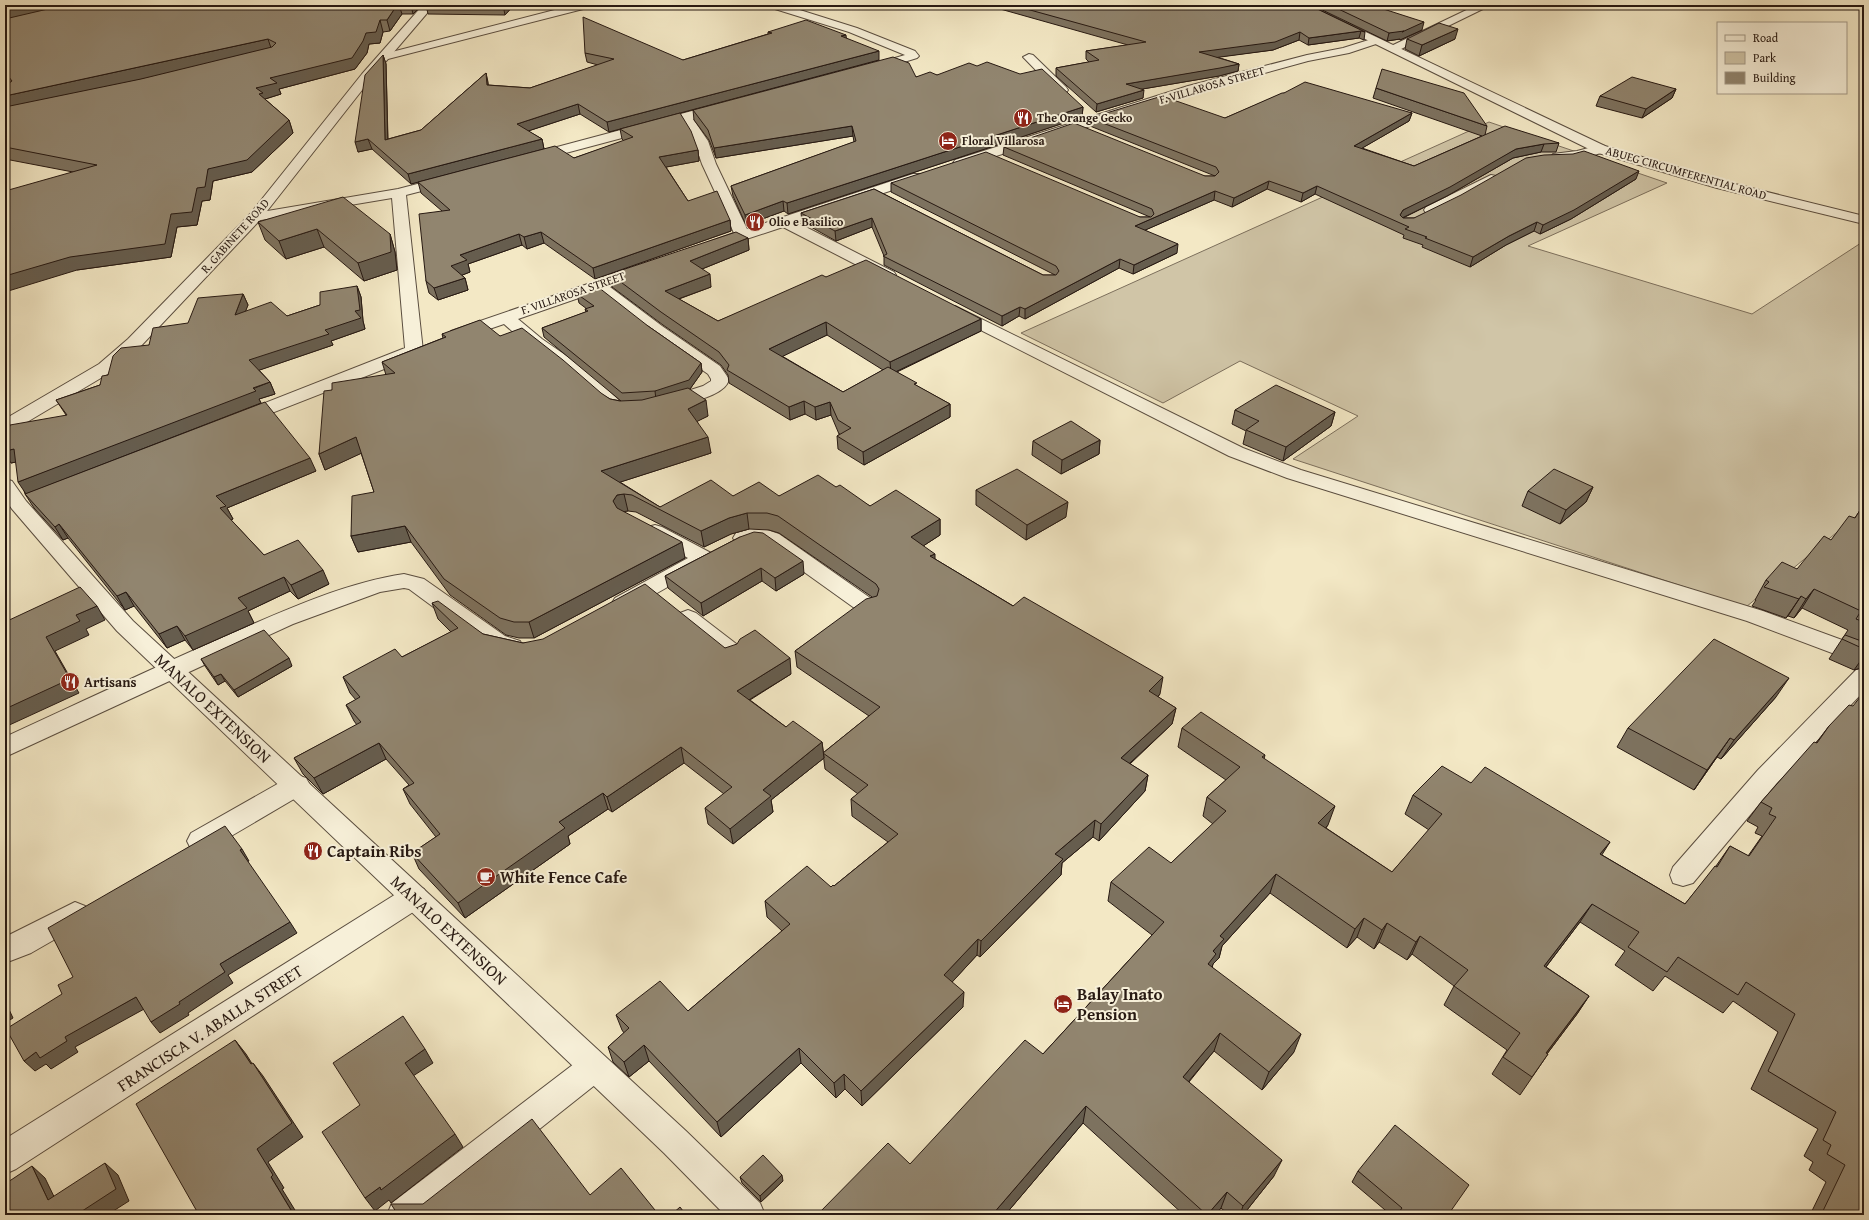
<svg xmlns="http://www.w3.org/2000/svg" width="1869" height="1220" font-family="'Gentium Book Plus',serif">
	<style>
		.green { fill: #d0c5a7; stroke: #7c6f5c }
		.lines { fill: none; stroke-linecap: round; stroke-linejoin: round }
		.minor-casing { stroke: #5a4d3f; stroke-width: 2 }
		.tertiary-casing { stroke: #5a4d3f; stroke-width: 2 }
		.minor { fill: #f7f0d9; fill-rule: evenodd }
		.tertiary { fill: #f7f0d9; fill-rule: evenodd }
		.wall { fill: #7d725f; stroke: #271912; fill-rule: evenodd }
		.shaded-wall { fill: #665d4e; stroke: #271912 }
		.building { fill: #91856f; stroke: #271912 }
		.labels { text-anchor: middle; stroke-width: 4; stroke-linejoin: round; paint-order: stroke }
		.far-street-label { font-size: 12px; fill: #271912; stroke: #f7f0d9 }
		.far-poi-label { font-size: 12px; font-weight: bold; fill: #271912; stroke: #f7f0d9; text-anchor: start }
		.poi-label { font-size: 14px; font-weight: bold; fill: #271912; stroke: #f7f0d9; text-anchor: start }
		.near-street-label { font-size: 17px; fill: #271912; stroke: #f7f0d9 }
		.near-poi-label { font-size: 17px; font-weight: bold; fill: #271912; stroke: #f7f0d9; text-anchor: start }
	</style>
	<rect width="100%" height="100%" fill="#f3e8c5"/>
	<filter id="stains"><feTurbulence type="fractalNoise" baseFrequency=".005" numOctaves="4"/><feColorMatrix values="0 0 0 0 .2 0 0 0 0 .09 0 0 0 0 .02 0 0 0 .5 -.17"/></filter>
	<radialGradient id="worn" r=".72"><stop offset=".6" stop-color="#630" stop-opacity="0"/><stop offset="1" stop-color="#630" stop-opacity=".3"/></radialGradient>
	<path class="green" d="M1489,122L1667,183L1528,246L1752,314L1864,241V510L1746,607L1293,459L1358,416L1240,361L1163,403L1021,333Z"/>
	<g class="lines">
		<defs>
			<path id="minor" d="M574,5H592L591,7L384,60L378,57L380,55Z
				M775,5H784L857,28L915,51L919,56L917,58L872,72L868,70L866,68L868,66L905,55L849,32L775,9L774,7Z
				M1477,5H1491L1397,51L1393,52L1387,49L1389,47Z
				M1375,38L1379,39L1381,41L1379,43L1349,53L1308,61L1196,92L965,166H955L953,163L955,160L1188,86L1307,55L1343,48Z
				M1029,54L1033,55L1066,87L1068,90L1066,93H1058L1025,59L1023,57Z
				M722,103L726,104L728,107L726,110L693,119L708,141L716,164L747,229L913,174H923L925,177L923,180L796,222L894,272L896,275L894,278H882L783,227L719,248H709L706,245L709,242L734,233L702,164L694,141L682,122L532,162L527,161L525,158L527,155Z
				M1600,145L1605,146L1607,149L1605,152C1589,156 1570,164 1553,160L1551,157L1553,154L1577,151Z
				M1491,175L1496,176L1498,179L1496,182L1436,213H1426L1424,210L1426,207Z
				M448,176L453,177L455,180L453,183L406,195L423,351L420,355L249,422L243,424L237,422L234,418L237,414L405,348L392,198L255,221L250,220L248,217L250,214L398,189Z
				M640,266L646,268L648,271L646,274L610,287L662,326L720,366L729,379C726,396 689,402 674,407L668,408L662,407L659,403L662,399L703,386L711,381V379L708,374L650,334L596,292L518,319L542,339L584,368L623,404L633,406L636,410L633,414L627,415L612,413L572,376L530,347L504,324L457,340L451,339L449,335L451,331Z
				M955,306L1243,448L1301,470L1763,611L1864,648V665L1747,621L1287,478L1229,456L949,314L947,311L949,308Z
				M655,525L662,527L711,553L715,558L711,563L702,564L699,569L631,608L623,610L615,608L612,603L615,598L688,558L648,537L645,532L648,527Z
				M758,527L779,534L876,602L879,607L876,612L868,614L860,612L765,544C754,540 746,545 736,543L733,538L736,533Z
				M404,574L424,579L505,636L520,641L523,647L520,653L512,655L489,648L409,589L404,588L380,592L293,624L5,757V737C79,703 153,668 228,635C283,611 344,583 404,574Z
				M688,610L696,613L739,646L742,652L739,658L731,660L723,658L680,623L677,618L680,613Z
				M1864,668V691L1776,784L1693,883L1683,886L1673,883L1670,875L1673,867L1758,770L1856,670Z
				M297,775L306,778L310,785L306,792L209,849L200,852L191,849L187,841L191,833L288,778Z
				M414,885L424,889L428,897L424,905L16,1169L5,1174V1139L404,889Z
				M75,902L85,906L89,914L85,922L31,953L5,963V937Z
				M594,1052L605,1057L609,1067L605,1077L431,1215H387L392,1203L583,1057Z"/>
			<path id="tertiary" d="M423,5H434L370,80L260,220L140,347L111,372L12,431L5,433V419L99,364L128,339L250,214L362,74Z
				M1296,5H1309L1605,146L1727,182L1864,216V224L1717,188L1595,152Z
				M5,479L12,481L26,501L133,621L686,1131L760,1203L765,1215H725L664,1153L117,631L12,509L5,499Z"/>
		</defs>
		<use href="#minor" class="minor-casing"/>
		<use href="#tertiary" class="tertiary-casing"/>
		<use href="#minor" class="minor"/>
		<use href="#tertiary" class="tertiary"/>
	</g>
	<path class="wall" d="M12,5H422L413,14H402L390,31L383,32L380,43L369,44L367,53L355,69L279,89L281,94L265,99L266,100L289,120L293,133L252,172L213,181L210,200L202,201L197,225L177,227L171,257L77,270L73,172L5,159V96L10,83L5,76V6Z
		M426,5H514L505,15L428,14Z
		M986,5H1309L1365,32L1364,40L1359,38L1308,45L1299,40L1273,50L1217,57L1239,64L1238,71L1219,76L1142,89L1143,98L1096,112L1056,76V68L1089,62L1086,59V51L1128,45Z
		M1312,5H1371L1422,30L1400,40V39L1387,41Z
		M768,32L846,38L879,60L609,132L580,114L528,131L542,139L544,149L574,158L624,141L622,139L620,129L698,150L699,161L666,167L688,201L730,220L731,231L595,279L544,243L527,249L522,245L468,264L470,272L462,275L465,278L468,290L438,300L429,293L426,281L442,211L421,193L418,182L411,184L372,149L358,152L383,55L386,64L388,139L421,130L486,73L488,85L530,88L598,65L587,62L585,53L683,60L768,34Z
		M1407,39H1455L1419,56L1405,49Z
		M937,75L1083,107L1082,117L788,214L784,211L746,225L733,196L731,186L854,142L853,136L716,158L709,140L694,120L693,110L916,77Z
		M1376,88L1487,126L1485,135L1559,143L1556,152H1541L1513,158L1447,196L1403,218H1414L1636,179L1571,219L1540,234L1534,231L1506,245L1470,267L1422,247L1423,245L1403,238L1404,235L1315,194L1301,202L1267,189L1232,207L1214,200L1145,230L1177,253L1133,274L1119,268L1025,319L1019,316L1002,326L884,265V256L872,227L836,241L802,222L801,213L874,189L1043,275H1055L891,192V183L1140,217H1150L1003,155L1004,147L1205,176H1215L1090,126V118H1225L1284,93L1412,113L1409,121L1362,148L1414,166L1482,136L1373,98Z
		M1676,89L1672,98L1642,118L1596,106L1600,96Z
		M258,222L390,234L395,252L397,270L364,281L324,247L286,259L265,240Z
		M748,238L749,250L702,269L711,287L679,299L718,321L826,277L981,319V331L897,372L917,386L950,404V417L864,465L838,449L837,436L840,434H839L831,415L816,420L805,414L790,420L729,383L728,375L721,365L663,325L612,287L610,274ZM827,335L883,370L843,392L782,356Z
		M357,286L361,297L363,321L365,329L331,341L333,345L259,370L270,382L275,394L259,399L261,403L102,465L316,471L227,508L233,519L231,520L264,555L329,584L298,599L290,591L248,611L254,623L193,650L185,640L167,648L134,606L125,610L68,538L63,540L34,508L25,494L16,462L11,463L66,415L56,400L100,385L108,375L149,345L243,294L248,305L245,311L287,316L320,305Z
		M577,294L648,326L701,363L702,372L690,389L708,416L697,421L711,453L620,482L660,507L733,496H779L836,487L870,506L940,519V535L923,546L935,559L1160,694L1158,697L1176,708L1172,724L1130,764L1148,775L1145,791L1099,841L1093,837L1062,863L1061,875L980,957L977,955L952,982L963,1007L862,1106L845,1089L836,1098L801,1063L721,1137L649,1061L629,1077L613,1062L608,1047L624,1033L622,1030L616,1015L688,1011L782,931L767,917L765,901L834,886L888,842L852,816L851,799L858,794L825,769L823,753L869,716L797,667L795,651L872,597L779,533L769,530L749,529L731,534L704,547L636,512L628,511H623L685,558L534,638H519L506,635L450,595L411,542L358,552L351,536L374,492L361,453L325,470L319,454L332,390L386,375L382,362L443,338L442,334L500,336L610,399L621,401L544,337L542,328L586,312L585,309H587L579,303Z
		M1235,410L1335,412L1331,426L1283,461L1243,444L1246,431L1232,424Z
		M1100,440L1099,454L1061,474L1032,455L1033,441Z
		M1593,487L1586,502L1560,524L1522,506L1528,491Z
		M976,490L1066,517L1026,540L976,505Z
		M1864,504V667L1854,670L1829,659L1848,630L1802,608L1794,618L1788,616L1786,618L1752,606L1756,600H1755L1766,580L1797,569L1831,540L1855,518Z
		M740,537L804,574L776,591L762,581L703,616L668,588L665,576Z
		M432,603L483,634L523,643L725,648L791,674L750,700L786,727L822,742L824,758L771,800L773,812L733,844L708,824L705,808L724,794L684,763L612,812L608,809L568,836L570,844L465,918L419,869L412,853L436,837L410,804L403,789L409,785L386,759L323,794L303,774L294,758L357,725L354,721L346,705L356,700L350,693L343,677L402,657L451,632L438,619Z
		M201,659L292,666L238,697L225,681L218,685L205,666Z
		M1776,697L1721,759L1717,757L1694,790L1617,747L1628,728Z
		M1829,726L1863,844L1864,1215H1810L1826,1182L1809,1170L1813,1162L1804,1156L1818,1129L1751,1089L1778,1032L1733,1001L1723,1013L1665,976L1653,991L1615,965L1625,951L1580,922L1546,967L1589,996L1577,1014L1547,1054H1548L1520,1095L1492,1074L1507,1050L1444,1005L1454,986L1412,954L1407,960L1379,942L1374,949L1357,937L1347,948L1270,893L1222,946L1219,958L1213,964L1212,967L1294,1052L1262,1090L1214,1051L1189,1082L1274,1176L1243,1215H1229L1221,1208L1215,1215H1184L1083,1123L1005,1215H817L910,1164L1043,1054L1152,935L1108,901L1111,882L1171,863L1213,824L1203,816L1207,797L1226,780L1178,747L1182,728L1265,755L1264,759L1328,825L1326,828L1392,872L1429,830L1405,814L1413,795L1471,783L1602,855L1685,904L1716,866L1730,846L1748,856L1762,836L1755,833L1758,827L1747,821L1761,802L1816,743Z
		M1358,1171L1448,1215H1391L1352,1182Z
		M740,1177L783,1181L761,1202L742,1183Z"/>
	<path class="shaded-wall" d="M27,5H77L5,22V10Z
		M397,5H399L402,14L390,31L387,20Z
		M411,5H422L413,14Z
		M503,5H514L505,15Z
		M380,20L383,32L380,43L369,44L367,53L355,69L279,89L281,94L265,99L267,105L263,106L256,88L270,78L366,33Z
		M1424,22L1422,30L1400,40V39L1387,41L1389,33Z
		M1458,29L1455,39L1419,56L1422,45Z
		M1361,31L1359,38L1308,45L1309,38Z
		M1300,32L1299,40L1273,50L1198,60L1199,52Z
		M846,35L847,44L841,36Z
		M268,39L272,51L5,109V96Z
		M879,51V60L609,132L607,122Z
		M383,55L386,64L388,150L385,140Z
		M1239,64L1238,71L1219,76L1125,92L1126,84Z
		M486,73L488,82L489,94L487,85Z
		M1676,89L1672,98L1642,118L1646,109Z
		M1144,90L1143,98L1096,112L1097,104Z
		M578,104L580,114L519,134L517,124Z
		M1083,107L1082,117L788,214L787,203Z
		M1412,113L1409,121L1352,154L1354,146Z
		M289,120L293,133L252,172L213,181L210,200L202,201L197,225L177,227L171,257L77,270L5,292V276L171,214L197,188L208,169Z
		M852,126L853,136L716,158L714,148Z
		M368,139L372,149L358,152L355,142Z
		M542,139L544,149L411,184L408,174Z
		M1544,144L1541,152L1513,158L1447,196L1400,219V215L1403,210L1516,149Z
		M698,150L699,161L661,168L659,157Z
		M1639,171L1636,179L1571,219L1540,234L1543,225Z
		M1269,181L1267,189L1232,207L1234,198Z
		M1317,186L1315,194L1301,202L1303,193Z
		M1215,191L1214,200L1134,235L1135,226Z
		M783,201L784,211L746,225L745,215Z
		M872,218V227L836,241L835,231Z
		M730,220L731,231L595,279L593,268Z
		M1537,222L1534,231L1506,245L1470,267L1473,257L1509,236Z
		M317,229L324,247L286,259L279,241Z
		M541,232L544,243L527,249L524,237Z
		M390,234L395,252L397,270L364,281L358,263Z
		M519,234L522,245L468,264L470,272L455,278L451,266L460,255Z
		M748,238L749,250L692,273L690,261Z
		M1178,244L1177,253L1133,274L1134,265Z
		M1120,259L1119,268L1025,319V309Z
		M710,274L711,287L667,303L665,291Z
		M465,278L468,290L438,300L434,288Z
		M357,286L361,297L363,321L365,329L331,341L333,345L254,372L249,360L355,311Z
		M243,294L248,305L240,326L235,315Z
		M1020,307L1019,316L1002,326V316Z
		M981,319V331L891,374L890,362Z
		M826,322L827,335L771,362L769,349Z
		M701,363L702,372L690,389L656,400L655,391Z
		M270,382L275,394L259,399L261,403L26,494L18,482Z
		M706,400L708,416L690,425L688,409Z
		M804,401L805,414L790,420L789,407Z
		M830,402L831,415L816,420L815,407Z
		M950,404V417L864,465L863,452Z
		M1335,412L1331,426L1283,461L1286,447Z
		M356,437L362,453L325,470L319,454Z
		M708,437L711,453L605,487L601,471Z
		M1100,440L1099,454L1061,474L1062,460Z
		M14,449L21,461L11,463L5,453V451Z
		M310,458L316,471L227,508L233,519L227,522L220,508L216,496Z
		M1593,487L1586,502L1560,524L1566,510Z
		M624,494L628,511L621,512L617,517L613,501L617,495Z
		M1068,502L1066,517L1026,540L1027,525Z
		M747,513L749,529L731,534L704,547L701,531L729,518Z
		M940,519V535L911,554V537Z
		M59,524L68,538L63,540L55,527Z
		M405,526L411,542L358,552L351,536Z
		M682,542L685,558L534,638L529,622Z
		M935,554V570L930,556Z
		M803,561L804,574L776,591L775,578Z
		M761,568L762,581L703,616L701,603Z
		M323,570L329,584L298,599L291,585Z
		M284,577L290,591L248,611L254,623L193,650L185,636L238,598Z
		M1814,589L1802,608L1794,618L1806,599Z
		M126,592L134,606L125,610L117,596Z
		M1801,596L1788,616L1786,618L1799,599Z
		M97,606L105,620L86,629L89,635L55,651L79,693L5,727V709L46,637L76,615Z
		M177,626L185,640L167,648L159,634Z
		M1864,656V667L1854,670Z
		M289,658L292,666L238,697L234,690Z
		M790,658L791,674L739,706L737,691Z
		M221,674L225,681L218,685L214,677Z
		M1163,677L1160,694L1146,708L1149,691Z
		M1789,678L1776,697L1721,759L1734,740Z
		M1176,708L1172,724L1118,774L1121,758Z
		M1730,738L1717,757L1694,790L1707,770Z
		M822,742L824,758L771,800L773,812L733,844L730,829L763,790Z
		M379,743L386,759L323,794L314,778Z
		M681,747L684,763L612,812L607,797Z
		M1148,775L1145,791L1099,841L1101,824Z
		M603,793L608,809L568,836L570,844L465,918L458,903L559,822Z
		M1335,806L1328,825L1312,842L1318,823Z
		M1095,820L1093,837L1062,863L1061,875L980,957L981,941L1055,854Z
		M1610,842L1598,861L1600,854Z
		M242,849L249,861L247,862L240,850Z
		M1276,874L1270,893L1222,946L1219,958L1213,964L1211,972L1208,964L1220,936Z
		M1592,904L1580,922L1533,984L1544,966Z
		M1364,918L1357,937L1347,948L1355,929Z
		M290,922L297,933L228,975L233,983L188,1013L189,1015L160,1033L151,1022L179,1002L220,964Z
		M1387,923L1379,942L1374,949L1382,930Z
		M1420,936L1412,954L1407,960L1416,942Z
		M978,939L977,955L944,991V975Z
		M964,992L963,1007L862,1106L861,1091Z
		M1589,996L1577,1014L1534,1071L1546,1053Z
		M136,997L146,1008L75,1047L78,1052L51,1069L46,1064L35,1071L24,1061L36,1052Z
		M5,1001L13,1018L5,1023Z
		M1220,1033L1214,1051L1178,1094L1183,1077Z
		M1301,1034L1294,1052L1262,1090L1269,1072Z
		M235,1040L246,1054L261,1078L251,1064Z
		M644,1045L649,1061L629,1077L624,1062Z
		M799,1048L801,1063L721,1137L717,1122Z
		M425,1049L433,1063L413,1076L405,1063Z
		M253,1063L263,1076L303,1137L268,1162L284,1188L282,1189L298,1215H294L271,1177L257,1149Z
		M844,1074L845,1089L836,1098L834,1083Z
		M1086,1106L1083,1123L1005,1215H992Z
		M455,1134L463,1147L391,1203L389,1200L375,1211L365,1198L380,1187Z
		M1282,1160L1274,1176L1243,1215H1240L1243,1206Z
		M105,1163L118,1175L129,1201L107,1215H76Z
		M32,1166L45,1178L61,1211L48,1200Z
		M782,1175L783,1181L761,1202L760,1196Z
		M1227,1192L1221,1208L1215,1215H1207Z"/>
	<path class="building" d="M12,5H27L5,10V6Z
		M65,5H397L387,20H380L376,32L366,33L363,41L352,58L270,78L277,83L256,88L263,93L259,94L289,120L247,160L208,169L205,187L197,188L192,212L171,214L165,244L70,257L5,276V191L97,165L5,147V107L141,79L272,47L276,43L268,39L5,96V86L12,81L5,72V19Z
		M1012,5H1309L1365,32L1361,31L1309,38L1300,32L1275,42L1199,52L1239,64L1220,68L1126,84L1144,90L1097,104L1056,68L1099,60L1086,51L1146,42Z
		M1330,5H1371L1424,22L1402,32L1404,31L1389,33Z
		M583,17L683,60L772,33L768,32L806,20L846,35L841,36L879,51L607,122L578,104L517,124L542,139L408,174L368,139L355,142L365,75L383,55L385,140L421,130L486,73L487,85L530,88L614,59L585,53Z
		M1439,23L1458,29L1422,45L1407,39Z
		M893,57L909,63L916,77L930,72L937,75L969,63L977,66L987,62L1020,74L1042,69L1083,107L787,203L783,201L745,215L731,186L856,141L852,126L714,148L708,130L693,110Z
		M1382,69L1464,93L1487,126L1376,88Z
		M1632,77L1676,89L1646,109L1600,96Z
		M1305,82L1412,113L1354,146L1414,166L1505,126L1559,143L1544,144L1516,149L1450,187L1403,210L1400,215L1403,218H1414L1461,195L1526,158L1544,155L1573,154L1584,151L1639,171L1574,210L1543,225L1537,222L1509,236L1473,257L1425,238L1427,237L1405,229L1409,227L1317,186L1303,193L1269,181L1234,198L1215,191L1135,226L1178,244L1134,265L1120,259L1025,309L1020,307L1002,316L883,256L887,254L872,218L835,231L801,213L874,189L1043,275H1056L1059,271L1056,266L891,183L986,152L1140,217H1151L1154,214L1152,209L1004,147L1074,123L1205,176H1215L1219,172L1216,167L1090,118L1162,96L1225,118L1282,93H1284Z
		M680,113L691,131L698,150L659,157L688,201L717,191L730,220L593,268L541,232L524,237L519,234L460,255L467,260L451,266L465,278L434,288L426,281L419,214L450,210L418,182L555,146L574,158L633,137L620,129Z
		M343,197L390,234L391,252L358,263L317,229L279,241L258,222Z
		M736,232L748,238L690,261L710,274L665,291L718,321L822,275L826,277L866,260L981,319L890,362L826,322L769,349L843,392L888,367L917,383L914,384L950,404L863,452L837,436L851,428L838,420L830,402L815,407L804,401L789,407L727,370L729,365L719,352L661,312L610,274Z
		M357,286L360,310L355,311L361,318L325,330L329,334L249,360L270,382L253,388L256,391L18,482L14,449L5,451V446L10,425L67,415L56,400L100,385L102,376L108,375L113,356L121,348L149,345L153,328L188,323L198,298L243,294L235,315L271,302L287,316L320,305V292Z
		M598,287L648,326L701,363L689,380L655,391L622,393L542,328L588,311L585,309L594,306L577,294Z
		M480,320L500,336L522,328L563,360L601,393L610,399L620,401L642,400L688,388L706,400L688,409L708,437L601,471L660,507L711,480L733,496L759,482L779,496L818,475L836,487L840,485L870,506L896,490L940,519L911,537L935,554L930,556L1013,606L1024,597L1163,677L1149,691L1176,708L1121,758L1148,775L1101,824L1095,820L1055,854L1063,859L981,941L978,939L944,975L964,992L861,1091L844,1074L834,1083L799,1048L717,1122L644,1045L624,1062L608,1047L629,1028L616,1015L660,981L688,1011L790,924L765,901L807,866L831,887L833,885L834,886L898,834L851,799L868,785L823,753L880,707L795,651L866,599L877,596L879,589L876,584L778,516L767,513H747L729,518L701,531L632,495L624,494L617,495L613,501L617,508L682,542L529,622H514L500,618L444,579L405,526L351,536L352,496L374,492L356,437L319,454L324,391L332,390V383L395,373L382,362L446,337L442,334Z
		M1276,385L1335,412L1286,447L1246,430L1259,421L1235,410Z
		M265,402L310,458L216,496L226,506L220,508L264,555L298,540L323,570L291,585L284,577L238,598L247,608L185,636L177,626L159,634L126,592L117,596L59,524L55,527L25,494Z
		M1071,421L1100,440L1062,460L1033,441Z
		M1017,469L1068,502L1027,525L976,490Z
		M1554,469L1593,487L1566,510L1528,491Z
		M1864,504V622L1856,619L1861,611L1814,589L1806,599L1801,596L1799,599L1764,587L1769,582L1766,580L1782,562L1797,569L1824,536L1831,540L1849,516L1855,518Z
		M754,532L763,533L803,561L775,578L761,568L701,603L665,576L740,537Z
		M645,584L725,648L737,644L740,639L755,630L790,658L737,691L786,727L793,721L822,742L763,790L771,796L730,829L705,808L732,787L681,747L607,797L603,793L559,822L565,828L458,903L412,853L440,834L403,789L414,783L379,743L314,778L294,758L361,722L346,705L360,697L343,677L395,649L402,657L458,628L432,603L438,601L483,634L523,643L543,639Z
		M80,587L97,606L76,615L80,621L46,637L70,679L5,709V622Z
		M264,630L289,658L234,690L221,674L214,677L201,659Z
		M1845,635L1864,642V649L1842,639Z
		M1714,639L1789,678L1734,740L1730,738L1707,770L1628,728Z
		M1864,692V842L1863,844H1864V1215H1821L1845,1165L1827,1154L1831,1145L1823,1140L1836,1112L1768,1071L1795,1014L1746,982L1738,995L1678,957L1667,972L1628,947L1639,932L1592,904L1544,966L1589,996L1546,1053L1548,1054L1532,1077L1503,1057L1520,1033L1454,986L1468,970L1420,936L1416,942L1387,923L1382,930L1364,918L1355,929L1276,874L1220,936L1224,939L1213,951L1216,954L1208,964L1301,1034L1269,1072L1220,1033L1183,1077L1282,1160L1243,1206L1227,1192L1207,1215L1086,1106L992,1215H817L888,1143L910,1164L1025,1040L1043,1054L1164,922L1111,882L1149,847L1171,863L1226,811L1207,797L1240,767L1182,728L1201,712L1265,755L1262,757L1335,806L1318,823L1392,872L1442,814L1413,795L1442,766L1471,783L1485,767L1610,842L1600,854L1685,904L1715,866L1717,867L1730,846L1749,856L1776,817L1769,814L1772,808L1761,802L1814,742L1817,743L1829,726L1849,705L1853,706Z
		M225,826L242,849L240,850L290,922L220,964L225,972L179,1002L180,1004L151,1022L136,997L65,1037L67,1041L40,1058L36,1052L24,1061L6,1029L62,994L58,985L73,977L48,928Z
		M403,1016L425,1049L405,1063L455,1134L381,1190L380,1187L365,1198L322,1132L360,1105L333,1063Z
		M235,1040L251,1064L253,1063L292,1123L257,1149L273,1175L271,1177L294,1215H199L136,1104Z
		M532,1119L590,1195L621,1168L659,1215H398L391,1204H423Z
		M1395,1125L1469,1185L1448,1215H1397L1402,1208L1358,1171Z
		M763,1155L782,1175L760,1196L740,1177Z
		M105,1163L116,1189L76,1215H5V1184L32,1166L48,1200Z
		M680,1207L686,1215H671Z"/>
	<defs>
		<symbol id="restaurant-disc" viewBox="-11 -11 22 22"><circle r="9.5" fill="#8f2418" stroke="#f7f0d9"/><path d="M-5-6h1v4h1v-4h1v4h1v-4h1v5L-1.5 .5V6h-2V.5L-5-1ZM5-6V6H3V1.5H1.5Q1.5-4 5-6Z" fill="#fff"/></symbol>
		<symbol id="hotel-disc" viewBox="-11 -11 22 22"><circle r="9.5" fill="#8f2418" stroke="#f7f0d9"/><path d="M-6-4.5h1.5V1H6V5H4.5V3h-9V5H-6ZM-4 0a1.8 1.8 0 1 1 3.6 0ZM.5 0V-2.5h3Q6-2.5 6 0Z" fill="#fff"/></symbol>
		<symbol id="cafe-disc" viewBox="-11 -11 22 22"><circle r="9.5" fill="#8f2418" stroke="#f7f0d9"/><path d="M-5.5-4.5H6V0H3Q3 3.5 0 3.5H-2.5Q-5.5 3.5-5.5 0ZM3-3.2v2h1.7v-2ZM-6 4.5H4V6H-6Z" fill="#fff"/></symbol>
	</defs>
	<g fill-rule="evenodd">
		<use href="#restaurant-disc" x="1012" y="107" width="22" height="22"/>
		<use href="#hotel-disc" x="937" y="130" width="22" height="22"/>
		<use href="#restaurant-disc" x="744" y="211" width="22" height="22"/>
		<use href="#restaurant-disc" x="59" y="671" width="22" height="22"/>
		<use href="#restaurant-disc" x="302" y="840" width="22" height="22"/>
		<use href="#cafe-disc" x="475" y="866" width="22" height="22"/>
		<use href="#hotel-disc" x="1052" y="993" width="22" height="22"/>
	</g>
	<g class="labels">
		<g class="far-street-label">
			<text transform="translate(1212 85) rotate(-16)" y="4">F. VILLAROSA STREET</text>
			<text transform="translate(1686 173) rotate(16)" y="4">ABUEG CIRCUMFERENTIAL ROAD</text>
			<text transform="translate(235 236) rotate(-48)" y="4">R. GABINETE ROAD</text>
			<text transform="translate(573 293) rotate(-19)" y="4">F. VILLAROSA STREET</text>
		</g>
		<g class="far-poi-label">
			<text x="1037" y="122">The Orange Gecko</text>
			<text x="962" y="145">Floral Villarosa</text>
			<text x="769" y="226">Olio e Basilico</text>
		</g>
		<g class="poi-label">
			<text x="84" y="687">Artisans</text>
		</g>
		<g class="near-street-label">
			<text transform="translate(213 708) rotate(43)" y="6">MANALO EXTENSION</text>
			<text transform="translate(449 930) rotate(43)" y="6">MANALO EXTENSION</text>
			<text transform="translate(210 1028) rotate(-33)" y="6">FRANCISCA V. ABALLA STREET</text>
		</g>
		<g class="near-poi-label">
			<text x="327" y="857">Captain Ribs</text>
			<text x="500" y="883">White Fence Cafe</text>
			<text x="1077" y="1000">Balay Inato<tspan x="1077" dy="20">Pension</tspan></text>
		</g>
	</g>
	<rect width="1869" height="1220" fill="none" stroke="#f3e8c5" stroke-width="20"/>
	<rect x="6" y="6" width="1857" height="1208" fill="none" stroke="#271912" stroke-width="2"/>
	<rect x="10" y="10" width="1849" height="1200" fill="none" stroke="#271912"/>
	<rect x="1717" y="22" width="130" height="72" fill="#f7f0d9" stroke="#a49a89"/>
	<rect x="1725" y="35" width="20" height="6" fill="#f7f0d9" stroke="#a49a89"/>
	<text x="1753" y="42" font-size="12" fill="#271912">Road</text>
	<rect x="1725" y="52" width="20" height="12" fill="#d0c5a7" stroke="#a49a89"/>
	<text x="1753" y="62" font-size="12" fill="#271912">Park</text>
	<rect x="1725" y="72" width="20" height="12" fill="#91856f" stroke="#a49a89"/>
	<text x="1753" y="82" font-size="12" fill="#271912">Building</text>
	<rect width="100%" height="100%" filter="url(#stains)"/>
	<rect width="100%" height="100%" fill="url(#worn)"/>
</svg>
